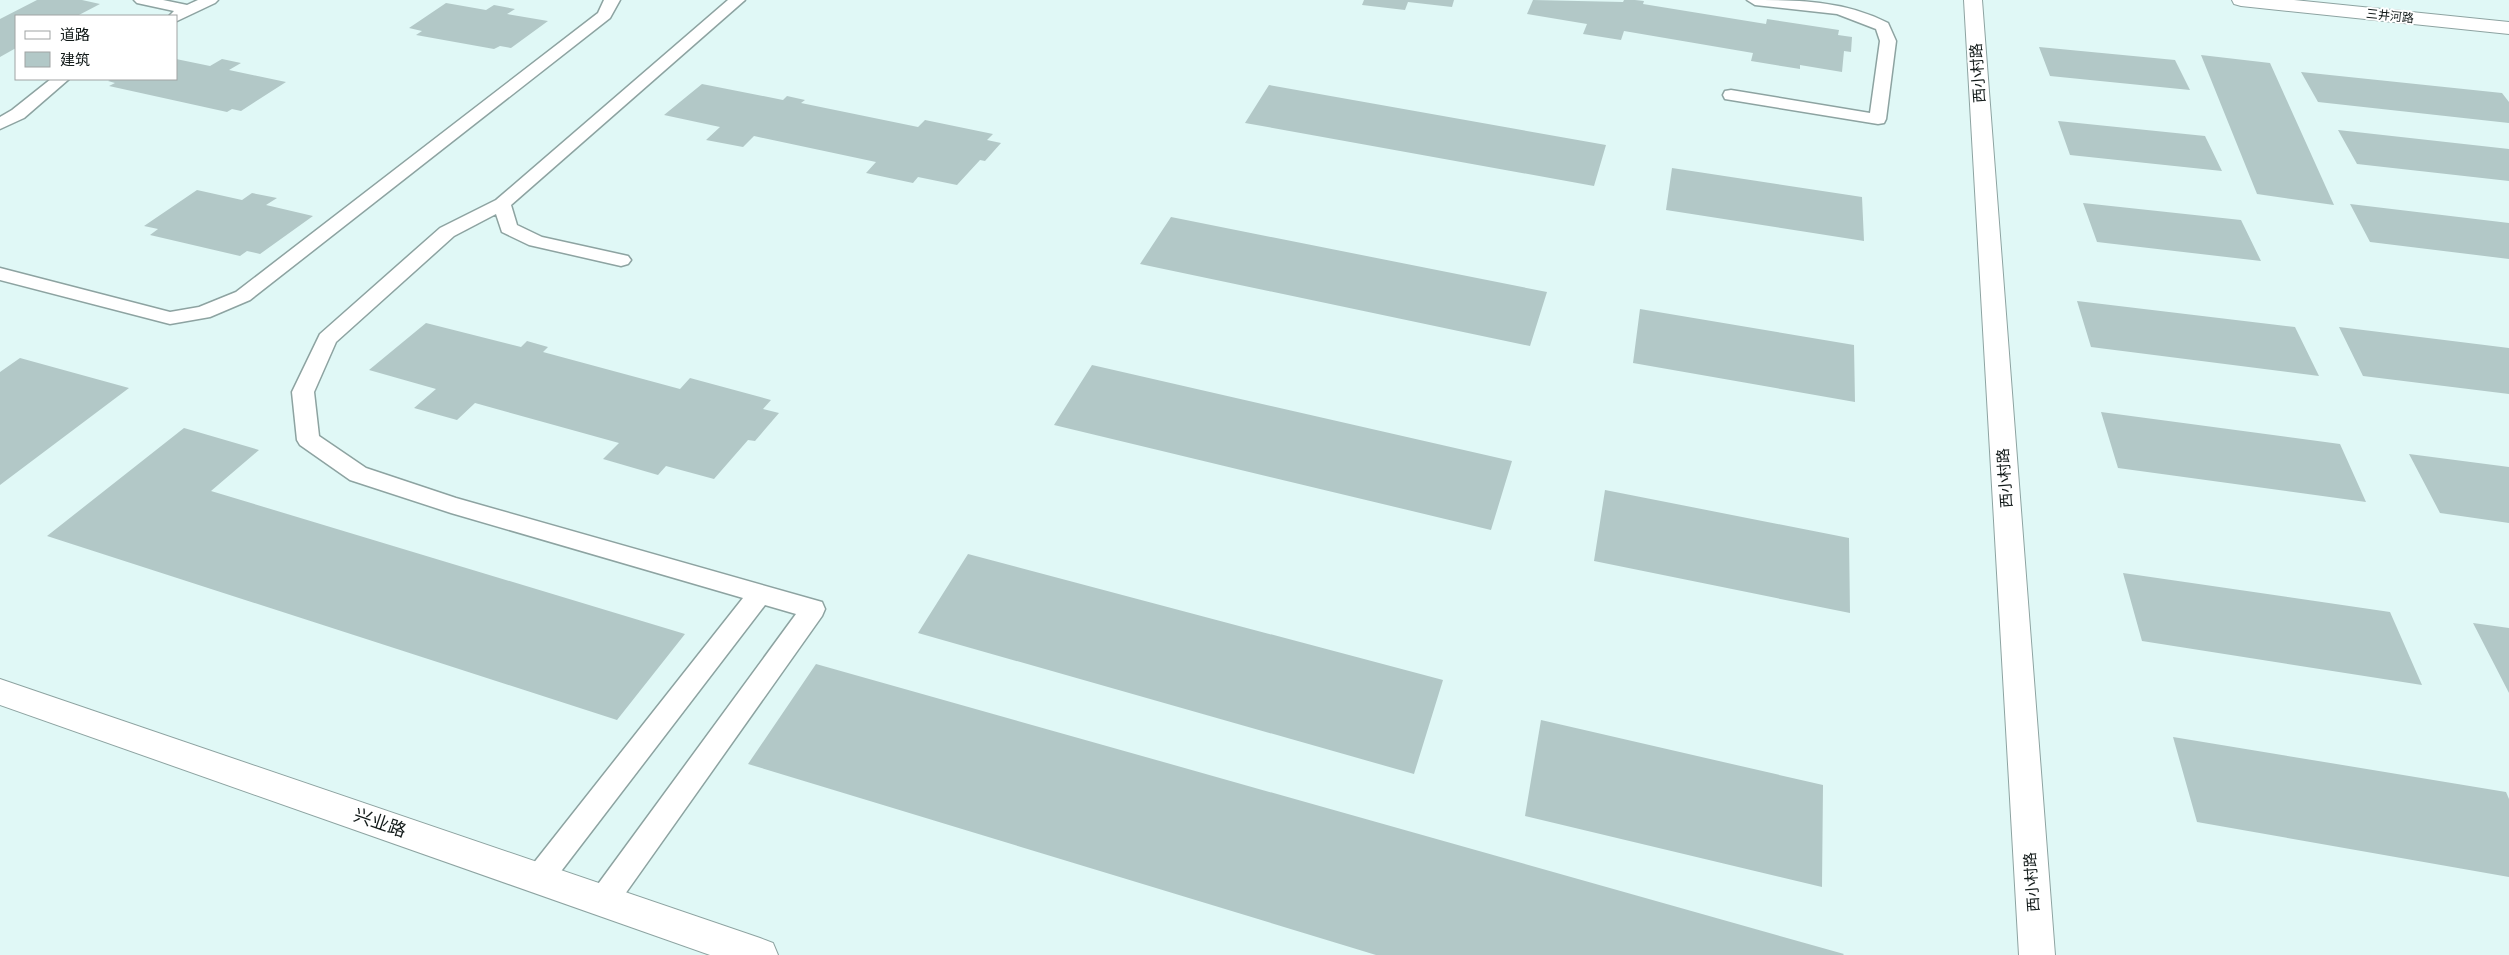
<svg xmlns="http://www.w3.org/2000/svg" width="2509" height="955" font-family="'Public Sans','Noto Sans SC',sans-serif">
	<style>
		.building { fill: #b2c8c7 }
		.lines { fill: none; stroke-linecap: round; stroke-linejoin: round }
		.lane-casing { stroke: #8da3a1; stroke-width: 3 }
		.street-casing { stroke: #8da3a1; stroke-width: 2 }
		.secondary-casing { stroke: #8da3a1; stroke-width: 2 }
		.lane { fill: #fff; fill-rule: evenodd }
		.street { fill: #fff; fill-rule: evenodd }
		.secondary { fill: #fff; fill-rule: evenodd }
		.labels { text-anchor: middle; stroke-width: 4; stroke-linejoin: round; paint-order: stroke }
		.far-street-label { font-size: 12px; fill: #121a19; stroke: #fff }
		.street-label { font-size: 15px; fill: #121a19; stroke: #fff }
		.near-street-label { font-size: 18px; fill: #121a19; stroke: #fff }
	</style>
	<rect width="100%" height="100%" fill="#e0f8f6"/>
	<path class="building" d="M37,0H82L100,4L77,16H16V48L0,57V19Z
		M1364,0H1454L1452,7L1408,2L1405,10L1362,5Z
		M1533,0L1623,2L1624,0H1635L1644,1L1643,4L1766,24L1767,19L1839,30L1838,35L1852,37L1851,52L1844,51L1842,72L1800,65V69L1751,61L1753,53L1624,31L1621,40L1583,34L1587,24L1527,14Z
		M446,3L486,10L494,5L515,9L507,14L548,21L511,48L500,46L494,49L416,35L422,31L409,28Z
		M2039,47L2175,60L2190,90L2050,76Z
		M2201,55L2270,63L2334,205L2257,194Z
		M176,59L210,66L222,59L241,63L229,70L286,82L241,111L232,109L227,112L109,86L115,83L108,81L112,79H176Z
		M2301,72L2502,93L2509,102V123L2318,102Z
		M702,84L783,100L787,96L805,100L801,103L918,127L925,120L993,134L987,140L1001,143L985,161L980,160L957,185L918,177L913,183L866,173L876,162L754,136L743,147L706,140L720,127L664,115Z
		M1269,85L1606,145L1594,186L1245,123Z
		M2058,121L2205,136L2222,171L2070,155Z
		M2338,130L2509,149V181L2357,164Z
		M1672,168L1862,197L1864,241L1666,210Z
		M197,190L242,200L252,193L277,198L266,205L313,216L260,254L247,251L240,256L150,235L158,229L144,226Z
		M2083,203L2241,220L2261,261L2097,242Z
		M2350,204L2509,223V259L2370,242Z
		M1171,217L1547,292L1530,346L1140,264Z
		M2077,301L2295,327L2319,376L2091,347Z
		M1640,309L1854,345L1855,402L1633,363Z
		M426,323L521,347L527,341L548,347L543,352L680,389L690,378L771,400L763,409L779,413L755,441L748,440L714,479L666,466L658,475L603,459L619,443L475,403L457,420L414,408L436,389L369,370Z
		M2339,327L2509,348V394L2363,376Z
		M20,358L129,388L0,485V372Z
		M1092,365L1512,461L1491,530L1054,425Z
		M2101,412L2340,444L2366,502L2118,468Z
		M184,428L259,450L211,491L685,634L617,720L47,536Z
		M2409,454L2509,467V523L2440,513Z
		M1605,490L1849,538L1850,613L1594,561Z
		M968,554L1443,680L1414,774L918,633Z
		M2123,573L2390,612L2422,685L2142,641Z
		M2473,623L2509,628V693Z
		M816,664L1844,954L1843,955H1376L748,764Z
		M1541,720L1823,785L1822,887L1525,816Z
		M2173,737L2506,792L2509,799V877L2197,822Z"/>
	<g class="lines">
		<defs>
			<path id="lane" d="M134,0H163L187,5L198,0H218L215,3L177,21L176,16H169L174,11L137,3Z
				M604,0H620L610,18L250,300L210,317L170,324L0,280V268L170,312L199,307L236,292L598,13Z
				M728,0H745L511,205L517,225L542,237L628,256L631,260L628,264L621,266L529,245L502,232L496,214L454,236L336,342L314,392L319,436L366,468L456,498L822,602L825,609L822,616L613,911L603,915L593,911L588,901L593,891L796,614L765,605L549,887L539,891L529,887L525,878L529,869L743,598L451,513L350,480L300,445L297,440L292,392L320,334L440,228L496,200Z
				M1747,0C1797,0 1843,0 1888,23L1896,41L1886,119L1884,123L1878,124L1725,99L1723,95L1725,91L1731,90L1870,113L1880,41L1876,29L1837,14L1755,5Z
				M51,79H69L24,118L0,129V117L12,110Z"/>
			<path id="street" d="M1964,0H1982L2055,955H2019Z
				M2232,0H2294L2509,22V34L2241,6L2234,4Z"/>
			<path id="secondary" d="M0,679L760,938L773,943L778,955H710L0,705Z"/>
		</defs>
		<use href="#lane" class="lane-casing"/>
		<use href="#street" class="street-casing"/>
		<use href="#secondary" class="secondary-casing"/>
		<use href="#lane" class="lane"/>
		<use href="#street" class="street"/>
		<use href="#secondary" class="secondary"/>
	</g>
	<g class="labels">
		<g class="far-street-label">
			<text transform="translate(2390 16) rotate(6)" y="4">三井河路</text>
		</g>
		<g class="street-label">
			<text transform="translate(1978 73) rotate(-94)" y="5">西小村路</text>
			<text transform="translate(2005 478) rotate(-94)" y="5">西小村路</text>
			<text transform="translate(2032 882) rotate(-94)" y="5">西小村路</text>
		</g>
		<g class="near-street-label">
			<text transform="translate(380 823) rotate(19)" y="6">兴业路</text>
		</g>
	</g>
	<rect x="15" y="15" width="162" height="65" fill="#ffffff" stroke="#a0a3a3"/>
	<rect x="25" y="31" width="25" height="8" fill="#ffffff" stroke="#a0a3a3"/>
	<text x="60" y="40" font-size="15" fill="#121a19">道路</text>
	<rect x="25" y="52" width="25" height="15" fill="#b2c8c7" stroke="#a0a3a3"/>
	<text x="60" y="65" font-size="15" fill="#121a19">建筑</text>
</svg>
